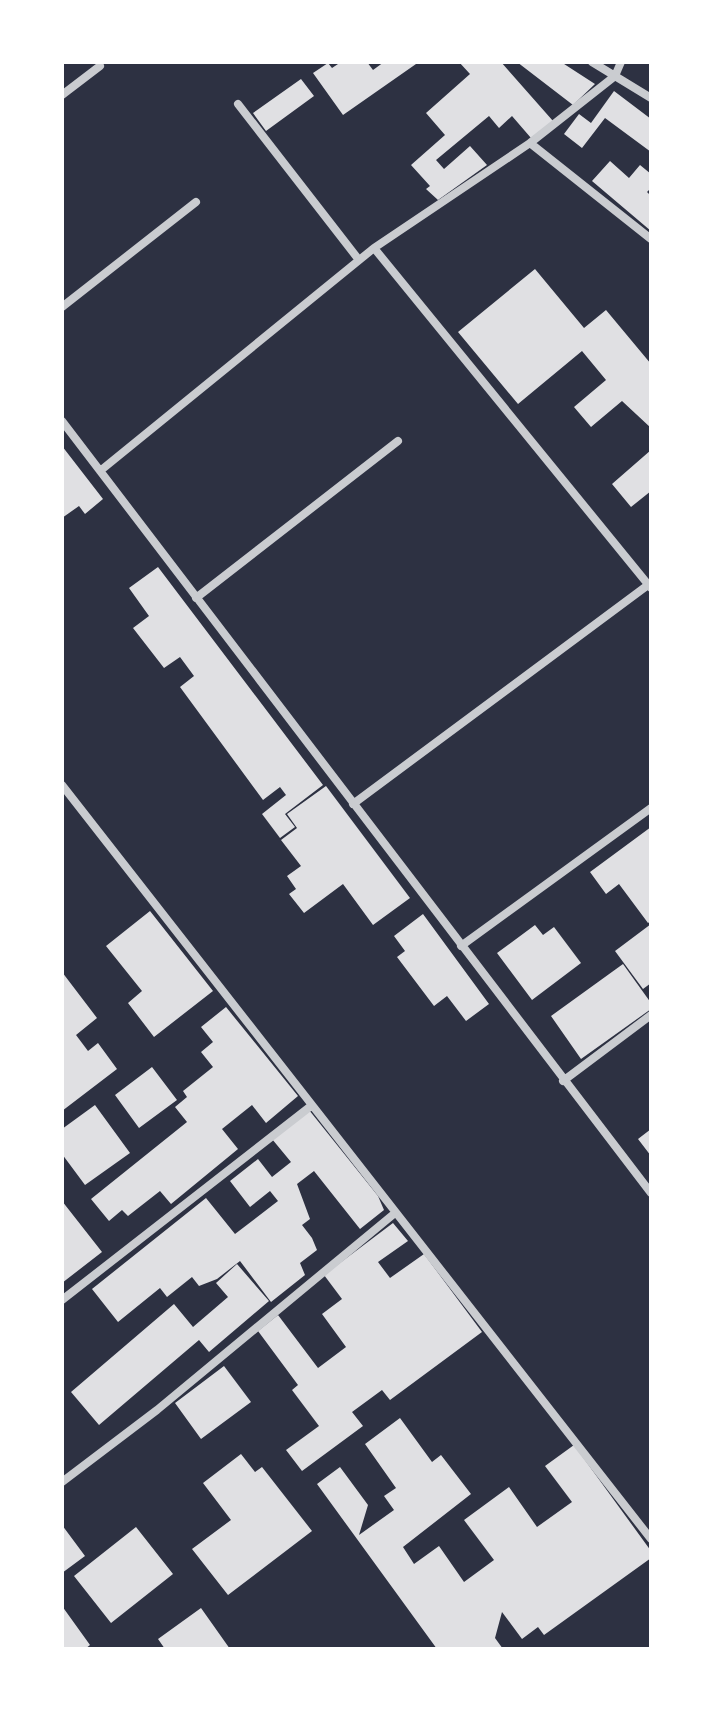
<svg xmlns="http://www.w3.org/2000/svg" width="713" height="1711" font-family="'Noto Serif',serif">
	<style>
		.building { fill: #e0e0e3 }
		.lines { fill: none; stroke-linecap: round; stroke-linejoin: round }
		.minor { stroke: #caccd0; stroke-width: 8 }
	</style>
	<rect width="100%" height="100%" fill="#2d3142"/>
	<path class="building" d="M341,62H367L373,70L384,62L416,64L343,115L313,73L328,63L332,68Z
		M459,62H501L553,121L531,138L512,116L499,128L489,116L436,160L444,169L470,146L487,165L438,200L426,189L430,186L411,165L445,135L426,113L470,74Z
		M517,62H561L595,84L573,105Z
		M301,79L314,96L266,131L253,113Z
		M614,91L651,119V152L605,118L582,148L564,134L579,114L591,123Z
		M610,161L629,178L640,165L651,174V188L647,192L651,196V231L592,181Z
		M535,269L584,328L606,310L651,364V428L622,401L591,427L574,407L606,380L582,351L518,404L458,332Z
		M62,446L103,499L85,514L79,506L62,518Z
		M651,450V491L631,507L612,484Z
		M158,567L323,785L285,814L295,827L280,838L262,814L286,795L280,787L263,800L180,687L194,676L180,657L164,668L133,628L149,616L129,588Z
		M326,786L410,898L373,925L343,884L304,913L289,894L296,889L287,876L301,866L281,840L297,828L287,814Z
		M651,827V921L648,923L619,884L606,894L590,872Z
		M150,911L213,991L154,1037L128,1003L142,991L106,946Z
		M423,914L489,1004L466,1021L447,996L434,1006L397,957L405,951L394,936Z
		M651,924V983L643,989L615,951Z
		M535,925L543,935L554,927L581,963L532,1000L497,953Z
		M623,964L651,1003V1009L581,1059L551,1016Z
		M62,972L97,1018L76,1035L88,1051L98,1043L117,1069L62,1111Z
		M226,1007L298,1096L266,1123L252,1105L222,1129L238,1149L171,1204L160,1191L128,1216L122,1210L109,1221L91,1199L187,1122L175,1107L187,1097L183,1091L213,1067L201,1052L213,1042L201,1027Z
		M152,1067L177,1100L139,1128L115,1095Z
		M95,1105L130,1153L85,1185L62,1154V1129Z
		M309,1110L378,1196L384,1210L360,1229L314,1171L297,1184L310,1219L302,1225L312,1238L317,1250L300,1263L305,1275L271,1302L240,1261L217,1279L199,1286L192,1277L167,1297L160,1288L118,1322L92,1289L206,1198L235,1234L278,1201L270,1191L250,1207L230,1181L258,1159L272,1177L291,1162L272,1139Z
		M651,1129V1156L638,1139Z
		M62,1201L102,1252L62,1283Z
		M393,1223L408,1241L378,1262L390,1278L424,1254L482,1332L390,1400L382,1390L352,1412L363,1426L302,1471L286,1450L319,1426L292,1390L298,1385L258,1331L278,1315L318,1368L346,1347L322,1314L342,1299L324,1275Z
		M237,1264L269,1301L209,1352L199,1340L99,1425L71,1392L174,1304L193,1327L228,1297L216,1283Z
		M224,1366L251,1402L201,1439L175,1403Z
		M400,1418L432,1462L441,1455L471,1494L403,1547L414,1564L439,1546L464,1582L494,1560L464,1520L509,1487L537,1527L572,1502L545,1466L574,1445L651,1551V1558L544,1635L538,1627L522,1639L502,1612L495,1638L503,1649H437L317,1484L340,1467L368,1505L359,1535L394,1510L384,1496L396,1488L365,1444Z
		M241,1454L255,1472L262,1467L312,1531L228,1595L192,1549L231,1520L203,1483Z
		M62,1525L85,1556L62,1573Z
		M136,1527L173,1574L111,1623L74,1576Z
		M62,1606L90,1645L85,1649H62Z
		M201,1608L230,1649H165L158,1639Z"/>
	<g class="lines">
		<path class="minor" d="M592,62L651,98
			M62,95L100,66
			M238,104L359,260
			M530,143L651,239
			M374,248L651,588
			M62,307L196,202
			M62,421L651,1193
			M100,471L374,248L530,143L615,76L621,62
			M196,598L398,441
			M62,785L651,1539
			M353,804L648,585
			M461,946L651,808
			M563,1081L651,1015
			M62,1300L311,1106
			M62,1482L157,1410L395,1213"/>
	</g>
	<rect width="713" height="1711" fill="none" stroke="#ffffff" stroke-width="128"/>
</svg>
